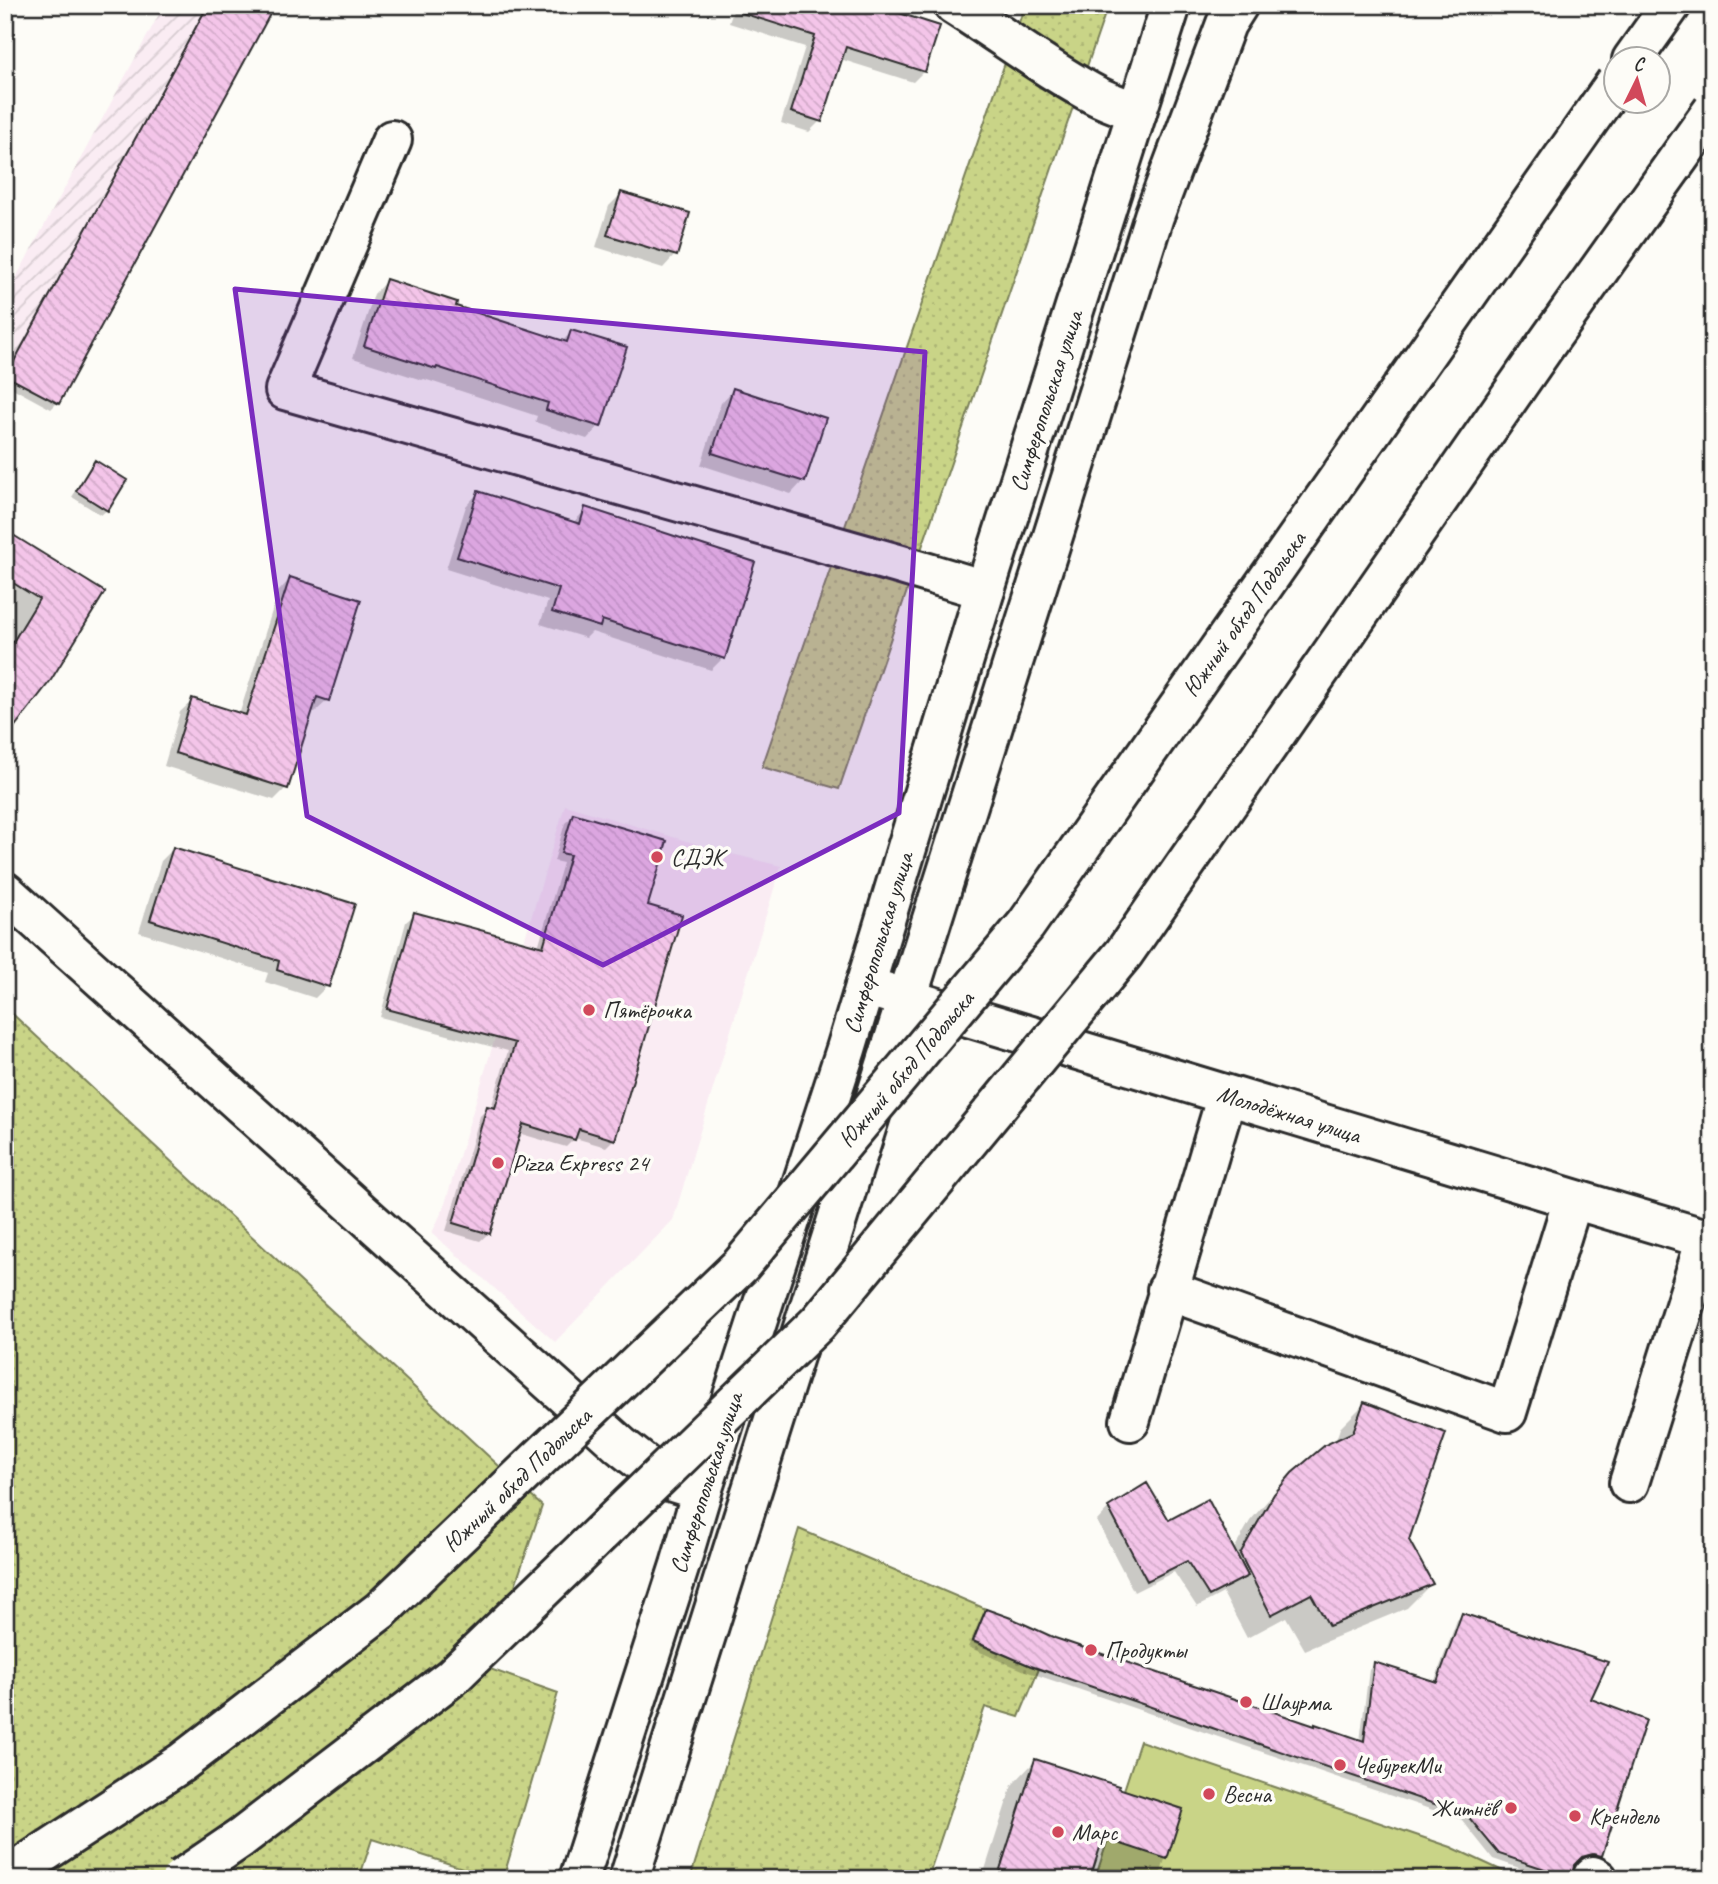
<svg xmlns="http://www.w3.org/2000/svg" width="1718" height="1884" font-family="Caveat,sans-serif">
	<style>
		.built { fill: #faecf3 }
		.industrial { fill: url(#industrial-furrows) }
		.grass { fill: url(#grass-dots); stroke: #7a8059; stroke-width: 2 }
		.pitch { fill: #c9d487; stroke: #7a8059; stroke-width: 2 }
		.shadow { fill: #0003 }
		.building { fill: url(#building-back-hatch); stroke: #2b2b2b; stroke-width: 2 }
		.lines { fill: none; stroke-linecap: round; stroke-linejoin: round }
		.minor-casing { stroke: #2b2b2b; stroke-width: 44 }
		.major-casing { stroke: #2b2b2b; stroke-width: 44 }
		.minor { stroke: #fdfcf7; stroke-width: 38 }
		.major { stroke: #fdfcf7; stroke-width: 38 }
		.major-bridge-casing { stroke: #2b2b2b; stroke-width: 44; stroke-linecap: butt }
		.major-bridge { stroke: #fdfcf7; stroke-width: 38 }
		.marked { fill: #7b2cbf; fill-opacity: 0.2; stroke: #7b2cbf; stroke-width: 5; stroke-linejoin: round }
		.poi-dot { fill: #d1495b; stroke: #fdfcf7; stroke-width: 2.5 }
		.labels { text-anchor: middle; stroke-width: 7; stroke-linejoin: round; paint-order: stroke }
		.street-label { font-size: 24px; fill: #2b2b2b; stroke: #fdfcf7 }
		.poi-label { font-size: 24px; fill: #2b2b2b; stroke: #fdfcf7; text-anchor: start }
	</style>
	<defs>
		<pattern id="industrial-furrows" width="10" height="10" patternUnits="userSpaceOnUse" patternTransform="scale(1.75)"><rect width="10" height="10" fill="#faecf3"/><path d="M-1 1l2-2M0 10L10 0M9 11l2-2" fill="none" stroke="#d6cbd0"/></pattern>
		<pattern id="grass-dots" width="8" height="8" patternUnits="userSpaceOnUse" patternTransform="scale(1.75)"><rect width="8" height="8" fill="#c9d487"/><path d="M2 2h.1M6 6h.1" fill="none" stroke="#adb675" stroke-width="1.8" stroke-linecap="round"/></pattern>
		<pattern id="building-back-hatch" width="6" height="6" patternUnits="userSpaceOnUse" patternTransform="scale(1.75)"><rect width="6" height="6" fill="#f4c5e9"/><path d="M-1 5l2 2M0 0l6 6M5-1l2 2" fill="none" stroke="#d1a9c8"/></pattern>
	</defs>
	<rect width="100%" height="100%" fill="#fdfcf7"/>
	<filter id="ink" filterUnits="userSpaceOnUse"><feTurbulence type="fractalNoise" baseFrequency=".0143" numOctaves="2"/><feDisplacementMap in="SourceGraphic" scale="14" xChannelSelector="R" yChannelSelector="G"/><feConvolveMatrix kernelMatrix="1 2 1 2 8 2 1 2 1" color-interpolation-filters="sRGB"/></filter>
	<g filter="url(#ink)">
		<path class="built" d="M565,805L724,852L781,866L673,1220L555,1342L432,1233L444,1207Z"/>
		<path class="industrial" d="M164,5H275L59,404L5,376V298Z"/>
		<path class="grass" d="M1025,5H1108L839,789L762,767Z
			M5,1007L542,1506L487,1668L558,1693L503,1879H497L372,1839L359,1879H5Z
			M799,1529L986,1609L973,1642L1039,1669L1019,1717L985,1707L931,1868L938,1879H690Z"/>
		<path class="pitch" d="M1140,1741L1451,1847L1520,1879H1095Z"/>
		<path class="shadow" d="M207,5H273L57,403L51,409L5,384V375Z
			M607,5H637L630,12Z
			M735,5H870L924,71L913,82L840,59L820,121L809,132L781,123L805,47L729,23Z
			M621,194L675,255L663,268L596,247L609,206Z
			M386,281L454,307L561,342L572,332L599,426L587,439L535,422L537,416L424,379L422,380L353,358L374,294Z
			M733,390L803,481L791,494L701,465L721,403Z
			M95,462L107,510L101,515L72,497L90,468Z
			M478,493L572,524L586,509L723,658L711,670L592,632L586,638L540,624L548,601L446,569L466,506Z
			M5,532L103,592L5,736Z
			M290,579L328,700L315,712L311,711L286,788L274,800L164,766L180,712L193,700L239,715L278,592Z
			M574,815L646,906L614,1139L606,1147L575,1138L566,1147L518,1133L489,1233L480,1241L446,1231L480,1116L488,1108H491L508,1051L380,1017L406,922L415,914L538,947L563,863L554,861L565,823Z
			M173,849L327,986L315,998L265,982L268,973L139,932L161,861Z
			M1364,1404L1407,1540L1431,1584L1407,1608L1305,1650L1286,1617L1247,1638L1223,1593L1197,1607L1174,1572L1134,1592L1097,1521L1109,1508L1168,1522L1233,1551L1250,1521L1268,1500L1293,1474L1335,1443L1340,1428Z
			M986,1611L1054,1640L1360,1741L1369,1670L1374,1664L1434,1683L1457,1620L1463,1615L1588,1700L1600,1855L1594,1861L1586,1859L1575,1862L1568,1879H1552L1493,1859L1462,1820L1025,1671L968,1647L981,1617Z
			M1035,1761L1180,1810L1159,1879H982L1012,1785Z"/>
		<path class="building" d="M208,5H275L59,404L6,376Z
			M743,5H874L940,26L925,72L846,47L822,122L791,112L815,36L742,13Z
			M621,192L690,213L677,256L607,235Z
			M386,279L457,302L456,306L567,342L571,330L627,347L601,427L546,410L548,403L437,367L436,369L364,346Z
			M733,388L826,418L805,482L712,453Z
			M95,460L127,480L108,511L76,491Z
			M478,491L580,524L585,507L755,562L725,659L602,620L600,627L552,612L559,589L457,557Z
			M5,530L105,592L51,680L5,739V655L39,599L5,578Z
			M290,577L361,600L329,701L317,697L288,789L175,753L192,698L246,715Z
			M573,813L667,841L648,905L682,915L615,1140L579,1129L575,1140L523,1124L490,1234L453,1223L487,1106L495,1108L515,1043L387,1009L414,912L543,947L570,855L561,853Z
			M173,847L355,904L329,987L277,970L279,961L150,920Z
			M1364,1402L1446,1433L1409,1540L1433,1584L1329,1626L1311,1594L1271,1615L1240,1554L1274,1494L1292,1473L1325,1445L1353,1432Z
			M1147,1483L1169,1520L1208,1499L1248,1576L1209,1596L1187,1561L1147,1581L1108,1507Z
			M986,1609L1011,1618L1055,1638L1315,1726V1724L1364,1741L1374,1662L1437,1682L1462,1613L1608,1662L1591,1699L1646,1720L1602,1856L1593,1854L1582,1857L1574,1865L1572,1878L1499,1854L1467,1815L1031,1666L973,1641Z
			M1035,1759L1119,1786L1118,1788L1183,1809L1167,1859L1103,1838L1090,1879H997Z"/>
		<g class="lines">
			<defs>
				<path id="minor" d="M954,5C1002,35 1047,70 1097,96C1109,102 1124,107 1137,112
					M392,140L285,390L898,564L985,590
					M5,892L621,1446L663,1479L702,1491
					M865,986L1713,1241
					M1167,1290L1507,1412L1573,1199
					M1130,1421L1227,1095
					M1629,1483L1706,1239
					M1593,1876L1598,1879"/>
				<path id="major" d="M1632,60L1671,5
					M579,1879L680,1565L702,1491L846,1049L985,590L1171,5
					M629,1879L1154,216L1226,24L1238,5"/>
			</defs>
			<use href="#minor" class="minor-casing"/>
			<use href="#major" class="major-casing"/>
			<use href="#minor" class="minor"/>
			<use href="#major" class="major"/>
			<defs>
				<path id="major-bridge" d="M5,1878L181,1763L381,1610L741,1265L1026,925L1616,82
					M181,1879L241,1838L452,1677L818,1323L1124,953L1545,346L1713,110"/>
			</defs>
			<use href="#major-bridge" class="major-bridge-casing"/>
			<use href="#major-bridge" class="major-bridge"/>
		</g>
	</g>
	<path class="marked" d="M235,289L925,352L899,813L603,965L307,816Z"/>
	<g class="poi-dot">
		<circle cx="657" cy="857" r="7"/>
		<circle cx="589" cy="1010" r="7"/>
		<circle cx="498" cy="1163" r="7"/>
		<circle cx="1091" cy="1650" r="7"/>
		<circle cx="1246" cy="1702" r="7"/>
		<circle cx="1340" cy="1765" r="7"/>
		<circle cx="1209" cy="1794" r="7"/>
		<circle cx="1511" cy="1808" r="7"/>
		<circle cx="1575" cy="1816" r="7"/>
		<circle cx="1058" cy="1832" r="7"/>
	</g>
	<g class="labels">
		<g class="street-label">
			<text transform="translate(1046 401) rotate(-72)" y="8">Симферопольская улица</text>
			<text transform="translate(1244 614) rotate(-55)" y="8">Южный обход Подольска</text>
			<text transform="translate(878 943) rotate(-73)" y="8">Симферопольская улица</text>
			<text transform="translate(906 1069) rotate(-50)" y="8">Южный обход Подольска</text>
			<text transform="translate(1289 1114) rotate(17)" y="8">Молодёжная улица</text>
			<text transform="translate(517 1480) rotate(-44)" y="8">Южный обход Подольска</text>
			<text transform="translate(706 1483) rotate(-72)" y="8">Симферопольская улица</text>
		</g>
		<g class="poi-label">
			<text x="671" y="865">СДЭК</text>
			<text x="603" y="1018">Пятёрочка</text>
			<text x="512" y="1171">Pizza Express 24</text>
			<text x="1105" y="1658">Продукты</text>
			<text x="1260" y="1710">Шаурма</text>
			<text x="1354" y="1773">ЧебурекМи</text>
			<text x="1223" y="1802">Весна</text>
			<text x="1497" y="1816" text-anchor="end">Житнёв</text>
			<text x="1589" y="1824">Крендель</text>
			<text x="1072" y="1840">Марс</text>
		</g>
	</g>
	<rect width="1718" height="1884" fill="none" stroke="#fdfcf7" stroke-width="28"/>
	<rect x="14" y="14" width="1690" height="1856" fill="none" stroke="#2b2b2b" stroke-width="2.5" filter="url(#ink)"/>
	<g transform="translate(1637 80) rotate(5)"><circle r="33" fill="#fdfcf7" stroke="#a9a8a5" stroke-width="2"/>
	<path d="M0-5L12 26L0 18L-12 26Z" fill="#d1495b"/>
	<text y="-10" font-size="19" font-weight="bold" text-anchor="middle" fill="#2b2b2b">С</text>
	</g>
</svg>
